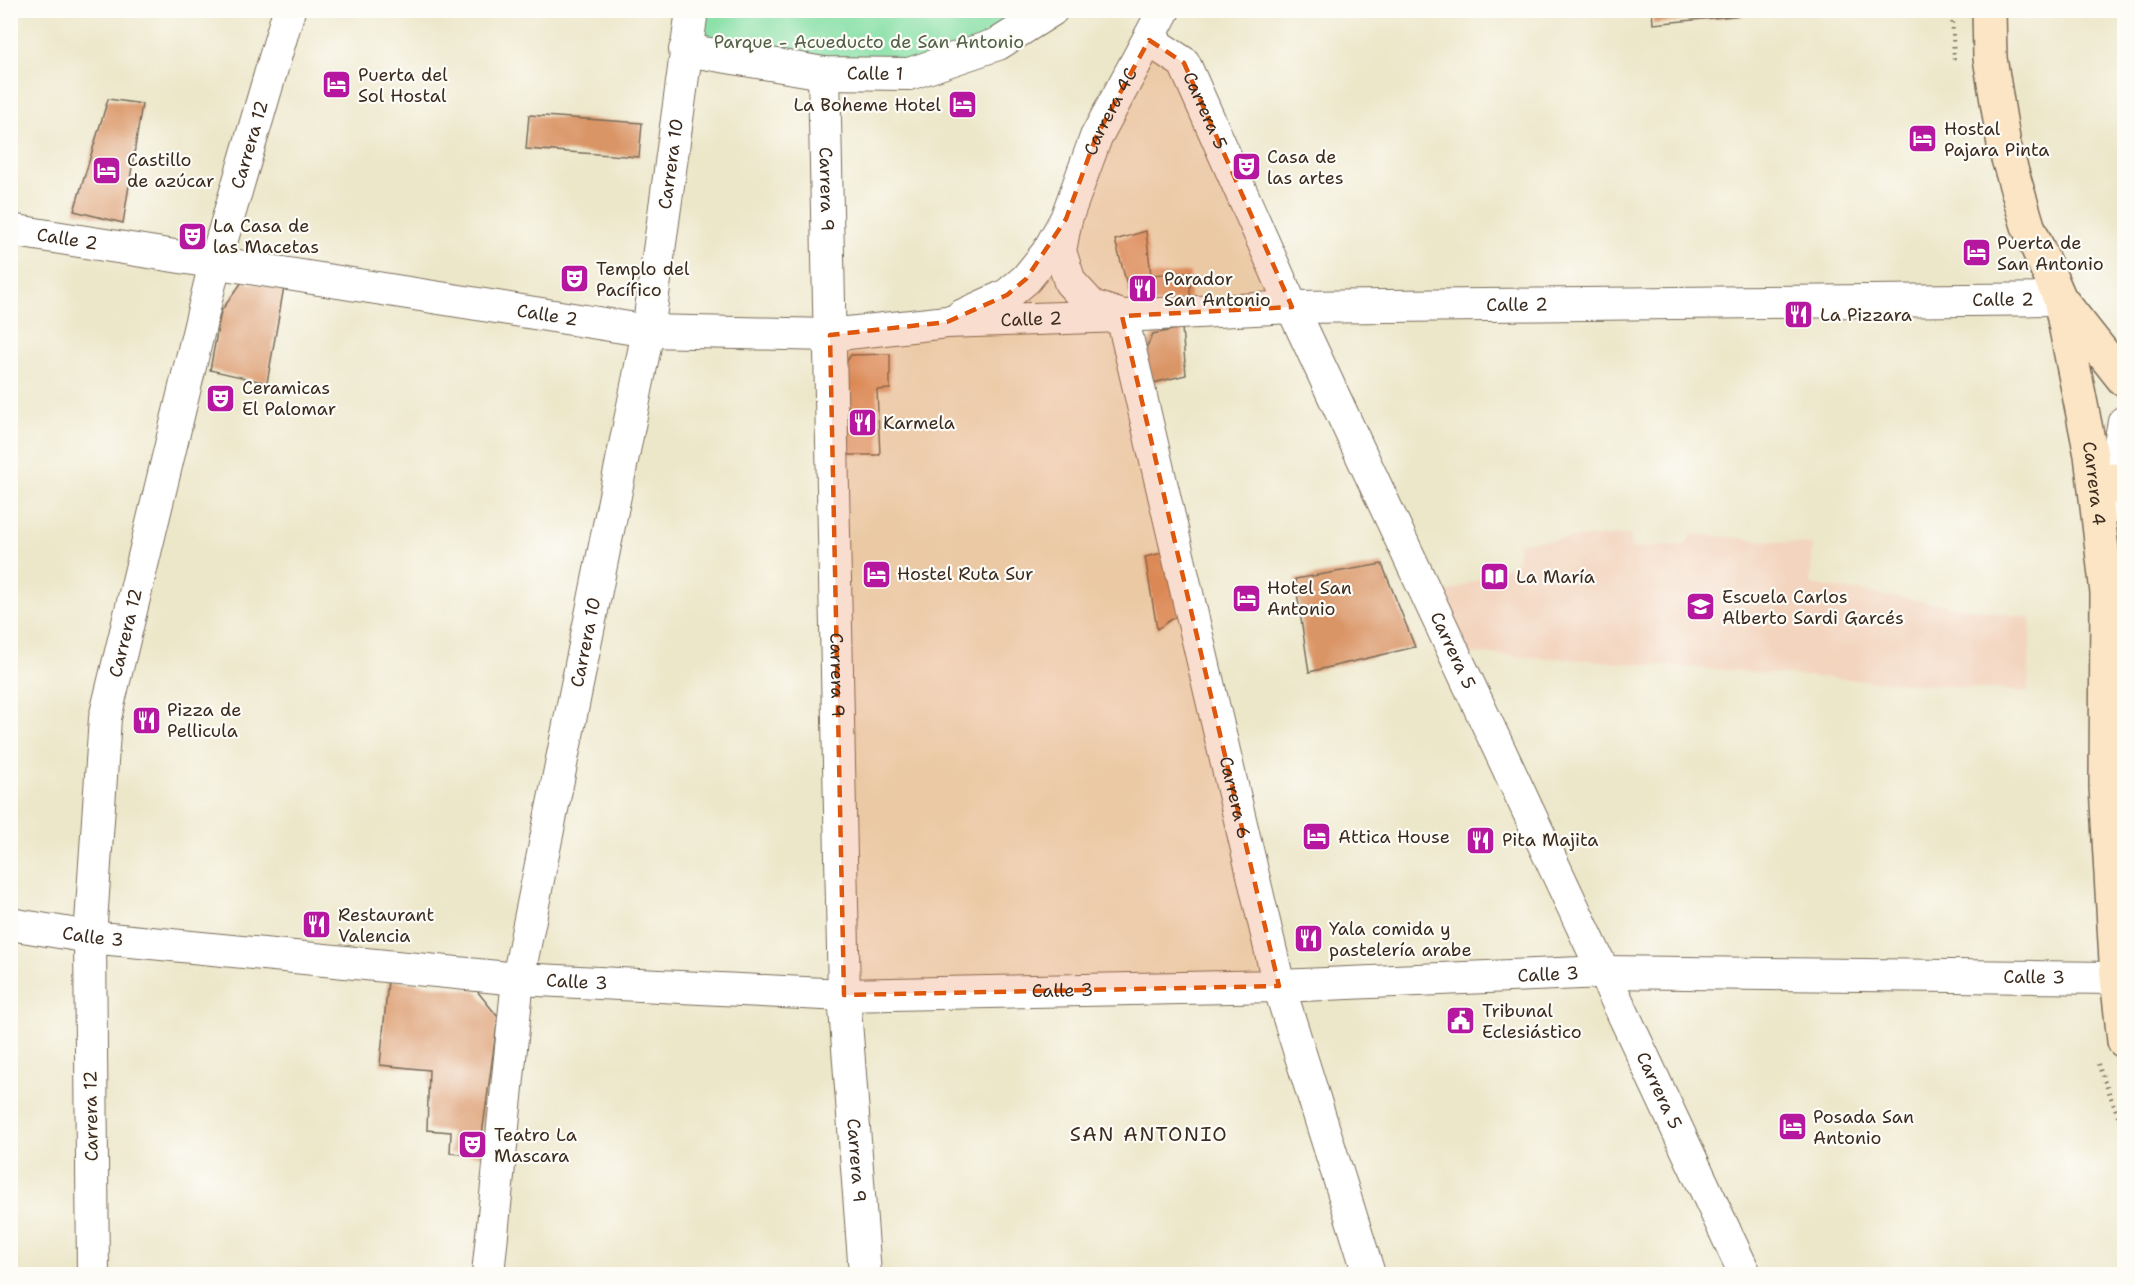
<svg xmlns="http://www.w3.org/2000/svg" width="2135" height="1285" font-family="'Shantell Sans',sans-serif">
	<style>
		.built { fill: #f3d4be }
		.green { fill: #85dfa4; stroke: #608461; stroke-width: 1.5 }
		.building { fill: #da9566 }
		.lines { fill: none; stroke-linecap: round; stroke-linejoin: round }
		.minor-casing { stroke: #796c5a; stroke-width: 34 }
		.secondary-casing { stroke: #796c5a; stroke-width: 36 }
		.path { stroke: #796c5a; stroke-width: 4; stroke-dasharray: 1.5 4.5; stroke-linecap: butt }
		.minor { stroke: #fff; stroke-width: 32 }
		.secondary { stroke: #fce5c4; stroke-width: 33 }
		.marked { fill: #df570d; fill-opacity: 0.2; stroke: #df570d; stroke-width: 4.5; stroke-dasharray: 12 8; stroke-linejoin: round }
		.labels { text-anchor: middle; stroke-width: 4.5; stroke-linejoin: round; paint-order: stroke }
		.park-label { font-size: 18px; fill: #516046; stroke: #fdfcf7 }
		.street-label { font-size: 18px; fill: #3b2a1e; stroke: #fdfcf7 }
		.poi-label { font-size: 18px; fill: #3b2a1e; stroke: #fdfcf7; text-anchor: start }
		.neighbourhood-label { font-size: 20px; letter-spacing: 1.5px; fill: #3b2a1e; stroke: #fdfcf7 }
	</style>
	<rect width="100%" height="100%" fill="#fdfcf7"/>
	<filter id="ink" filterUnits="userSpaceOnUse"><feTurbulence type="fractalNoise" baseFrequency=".0167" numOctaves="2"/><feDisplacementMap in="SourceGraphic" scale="12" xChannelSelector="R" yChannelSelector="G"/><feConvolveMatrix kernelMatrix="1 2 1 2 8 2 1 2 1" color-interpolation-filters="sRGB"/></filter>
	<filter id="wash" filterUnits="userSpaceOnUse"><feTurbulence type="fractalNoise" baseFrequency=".008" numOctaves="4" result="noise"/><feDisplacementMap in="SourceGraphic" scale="24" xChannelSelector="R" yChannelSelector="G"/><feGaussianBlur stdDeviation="1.35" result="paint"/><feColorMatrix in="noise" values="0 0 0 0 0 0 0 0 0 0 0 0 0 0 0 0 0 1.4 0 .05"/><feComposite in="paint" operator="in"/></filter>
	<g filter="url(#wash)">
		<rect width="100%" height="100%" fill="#ede7ca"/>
		<path class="built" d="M1692,534L1813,545L1810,584L2031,618L2028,692L1585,660L1463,653L1439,596L1518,562L1517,542L1630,535L1631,549L1686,545Z"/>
		<path class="green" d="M692,11H1052L909,74L685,50Z"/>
		<g id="blocks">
			<path class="building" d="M1652,10H1774V12L1653,24Z
				M108,99L142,104L123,223L74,211Z
				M529,115L642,123L639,157L526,149Z
				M1146,231L1151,275L1190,272V299L1133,307L1115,240Z
				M242,282L284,287L267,383L210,370L221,311Z
				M1182,328L1186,375L1153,383L1144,352L1153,334Z
				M890,354V389L877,390L880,455H846L845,364L851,355Z
				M1166,552L1179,614L1157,629L1145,557Z
				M1382,564L1415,647L1309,672L1295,579Z
				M388,980L477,991L498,1017L482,1135L496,1137L494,1157L450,1153L451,1132L427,1130L429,1070L380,1065Z"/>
		</g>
	</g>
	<g filter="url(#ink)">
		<use href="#blocks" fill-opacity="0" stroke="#796c5a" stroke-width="1.5"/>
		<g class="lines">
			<defs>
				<g id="minor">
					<path id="s1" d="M1149,40L1184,63L1292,307L1745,1274"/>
					<path id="s2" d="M685,50L824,73L909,74L998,44L1052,10"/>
					<path id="s3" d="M824,73L844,995L865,1274"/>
					<path id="s4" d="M1066,219L1060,251L1070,282L1092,306L1122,316L1279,986L1369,1274"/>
					<path id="s5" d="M10,230L648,331L830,335L947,322L1122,316L1292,307L2060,299"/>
					<path id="s6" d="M961,316L1007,295L1026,279L1047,253L1066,219L1096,137L1164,10"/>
					<path d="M2111,507L2113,480L2124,422"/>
					<path id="s7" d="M10,924L90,937L518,979L844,995L1279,986L1604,972L2117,978"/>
					<path id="s8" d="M93,1274L90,937L105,718L215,263L289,10"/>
					<path id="s9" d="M488,1274L518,979L648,331L692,10"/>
				</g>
				<g id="secondary">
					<path id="s10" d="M1989,10L1990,58L2004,145L2028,226L2060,299L2091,455L2107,593L2106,787L2117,978L2124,1041"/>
					<path d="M2064,304L2124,380"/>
					<path d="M2113,480L2124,491"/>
				</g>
			</defs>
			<use href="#minor" class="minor-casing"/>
			<use href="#secondary" class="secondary-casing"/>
			<path class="path" d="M1952,10L1954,60
				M2098,1064L2120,1121L2124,1126"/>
			<use href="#minor" class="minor"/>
			<use href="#secondary" class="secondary"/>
		</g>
	</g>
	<path class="marked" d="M1149,40L1184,63L1292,307L1122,316L1279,986L844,995L830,335L947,322L1007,295L1026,279L1066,219L1096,137Z"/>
	<defs>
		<symbol id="hotel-square" viewBox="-11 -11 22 22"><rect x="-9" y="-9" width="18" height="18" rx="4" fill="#b5179e" stroke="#fdfcf7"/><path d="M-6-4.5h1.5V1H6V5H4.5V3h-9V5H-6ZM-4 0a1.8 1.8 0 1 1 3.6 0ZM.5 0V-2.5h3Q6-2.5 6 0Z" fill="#fff"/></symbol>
		<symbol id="theatre-square" viewBox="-11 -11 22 22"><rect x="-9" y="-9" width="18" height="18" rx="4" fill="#b5179e" stroke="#fdfcf7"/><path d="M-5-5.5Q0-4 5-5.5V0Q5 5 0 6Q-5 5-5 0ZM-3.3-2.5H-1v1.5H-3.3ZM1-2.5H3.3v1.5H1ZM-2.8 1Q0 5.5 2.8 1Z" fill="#fff"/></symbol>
		<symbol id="restaurant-square" viewBox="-11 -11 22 22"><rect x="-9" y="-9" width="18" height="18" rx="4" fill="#b5179e" stroke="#fdfcf7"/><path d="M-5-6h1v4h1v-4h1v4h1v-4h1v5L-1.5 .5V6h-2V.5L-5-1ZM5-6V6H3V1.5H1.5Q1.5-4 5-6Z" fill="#fff"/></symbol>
		<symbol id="library-square" viewBox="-11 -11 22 22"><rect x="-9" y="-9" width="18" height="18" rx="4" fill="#b5179e" stroke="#fdfcf7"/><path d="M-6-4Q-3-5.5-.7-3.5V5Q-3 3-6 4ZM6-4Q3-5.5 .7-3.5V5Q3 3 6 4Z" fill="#fff"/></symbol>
		<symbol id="school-square" viewBox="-11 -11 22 22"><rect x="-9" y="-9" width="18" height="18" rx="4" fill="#b5179e" stroke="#fdfcf7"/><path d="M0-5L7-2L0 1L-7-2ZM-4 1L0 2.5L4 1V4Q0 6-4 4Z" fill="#fff"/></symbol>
		<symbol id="civic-square" viewBox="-11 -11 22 22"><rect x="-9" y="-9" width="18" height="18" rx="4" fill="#b5179e" stroke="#fdfcf7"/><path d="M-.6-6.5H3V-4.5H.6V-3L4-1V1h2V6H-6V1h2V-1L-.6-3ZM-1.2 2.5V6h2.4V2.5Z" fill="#fff"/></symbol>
	</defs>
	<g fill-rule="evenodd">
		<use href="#hotel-square" x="320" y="68" width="33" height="33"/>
		<use href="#hotel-square" x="946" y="88" width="33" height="33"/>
		<use href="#hotel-square" x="1906" y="122" width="33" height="33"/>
		<use href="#theatre-square" x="1230" y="150" width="33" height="33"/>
		<use href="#hotel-square" x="90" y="154" width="33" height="33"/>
		<use href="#theatre-square" x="176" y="220" width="33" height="33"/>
		<use href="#hotel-square" x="1960" y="236" width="33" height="33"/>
		<use href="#theatre-square" x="558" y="262" width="33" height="33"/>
		<use href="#restaurant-square" x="1126" y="272" width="33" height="33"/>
		<use href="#restaurant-square" x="1782" y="298" width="33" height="33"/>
		<use href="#theatre-square" x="204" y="382" width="33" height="33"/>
		<use href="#restaurant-square" x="846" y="406" width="33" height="33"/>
		<use href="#hotel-square" x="860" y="558" width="33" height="33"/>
		<use href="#library-square" x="1478" y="560" width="33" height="33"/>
		<use href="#hotel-square" x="1230" y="582" width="33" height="33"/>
		<use href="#school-square" x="1684" y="590" width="33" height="33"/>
		<use href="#restaurant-square" x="130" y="704" width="33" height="33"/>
		<use href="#hotel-square" x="1300" y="820" width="33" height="33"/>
		<use href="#restaurant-square" x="1464" y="824" width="33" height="33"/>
		<use href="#restaurant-square" x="300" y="908" width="33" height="33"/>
		<use href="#restaurant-square" x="1292" y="922" width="33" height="33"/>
		<use href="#civic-square" x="1444" y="1004" width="33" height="33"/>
		<use href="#hotel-square" x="1776" y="1110" width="33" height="33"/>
		<use href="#theatre-square" x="456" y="1128" width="33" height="33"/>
	</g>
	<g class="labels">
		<g class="park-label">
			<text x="869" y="48">Parque - Acueducto de San Antonio</text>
		</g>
		<g class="street-label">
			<text dy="6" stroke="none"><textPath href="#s2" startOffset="192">Calle 1</textPath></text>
			<text dy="6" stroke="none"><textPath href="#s1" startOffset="94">Carrera 5</textPath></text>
			<text dy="6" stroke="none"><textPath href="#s6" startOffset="264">Carrera 4C</textPath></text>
			<text dy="6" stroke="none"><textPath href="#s8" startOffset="1148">Carrera 12</textPath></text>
			<text dy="6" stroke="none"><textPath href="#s9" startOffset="1126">Carrera 10</textPath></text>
			<text dy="6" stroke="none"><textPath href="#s3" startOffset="116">Carrera 9</textPath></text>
			<text dy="6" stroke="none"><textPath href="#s5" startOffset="58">Calle 2</textPath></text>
			<text dy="6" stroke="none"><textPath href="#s5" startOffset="2002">Calle 2</textPath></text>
			<text dy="6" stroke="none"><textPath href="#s5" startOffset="1516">Calle 2</textPath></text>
			<text dy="6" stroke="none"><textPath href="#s5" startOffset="544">Calle 2</textPath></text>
			<text dy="6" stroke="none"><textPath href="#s5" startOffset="1030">Calle 2</textPath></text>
			<text dy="6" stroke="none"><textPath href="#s10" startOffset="488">Carrera 4</textPath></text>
			<text dy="6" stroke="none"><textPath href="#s8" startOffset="644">Carrera 12</textPath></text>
			<text dy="6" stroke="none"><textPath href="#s9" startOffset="640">Carrera 10</textPath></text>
			<text dy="6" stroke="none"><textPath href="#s1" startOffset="688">Carrera 5</textPath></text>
			<text dy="6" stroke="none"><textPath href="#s3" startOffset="602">Carrera 9</textPath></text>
			<text dy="6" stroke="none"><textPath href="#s4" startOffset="624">Carrera 6</textPath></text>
			<text dy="6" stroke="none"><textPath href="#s7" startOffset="84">Calle 3</textPath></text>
			<text dy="6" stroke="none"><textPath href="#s7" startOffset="1542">Calle 3</textPath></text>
			<text dy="6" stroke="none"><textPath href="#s7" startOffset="2028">Calle 3</textPath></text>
			<text dy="6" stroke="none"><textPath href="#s7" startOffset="570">Calle 3</textPath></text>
			<text dy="6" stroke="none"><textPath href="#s7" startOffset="1056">Calle 3</textPath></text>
			<text dy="6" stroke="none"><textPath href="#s1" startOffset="1174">Carrera 5</textPath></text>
			<text transform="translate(91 1116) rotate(-91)" y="6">Carrera 12</text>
			<text dy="6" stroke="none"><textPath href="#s3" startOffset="1088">Carrera 9</textPath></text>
		</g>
		<g class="poi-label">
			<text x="358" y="81">Puerta del<tspan x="358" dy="21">Sol Hostal</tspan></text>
			<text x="941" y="111" text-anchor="end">La Boheme Hotel</text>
			<text x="1944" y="135">Hostal<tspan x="1944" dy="21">Pajara Pinta</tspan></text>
			<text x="1267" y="163">Casa de<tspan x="1267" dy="21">las artes</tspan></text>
			<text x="127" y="166">Castillo<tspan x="127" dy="21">de azúcar</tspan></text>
			<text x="213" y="232">La Casa de<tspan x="213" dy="21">las Macetas</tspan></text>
			<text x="1997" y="249">Puerta de<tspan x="1997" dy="21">San Antonio</tspan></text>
			<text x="596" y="275">Templo del<tspan x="596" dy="21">Pacífico</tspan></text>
			<text x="1164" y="285">Parador<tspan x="1164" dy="21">San Antonio</tspan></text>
			<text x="1820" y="321">La Pizzara</text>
			<text x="242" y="394">Ceramicas<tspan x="242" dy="21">El Palomar</tspan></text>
			<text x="883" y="429">Karmela</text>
			<text x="897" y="580">Hostel Ruta Sur</text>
			<text x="1516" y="583">La María</text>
			<text x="1267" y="594">Hotel San<tspan x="1267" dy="21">Antonio</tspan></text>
			<text x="1722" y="603">Escuela Carlos<tspan x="1722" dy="21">Alberto Sardi Garcés</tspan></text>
			<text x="167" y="716">Pizza de<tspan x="167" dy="21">Pellicula</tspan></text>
			<text x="1338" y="843">Attica House</text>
			<text x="1502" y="846">Pita Majita</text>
			<text x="338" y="921">Restaurant<tspan x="338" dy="21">Valencia</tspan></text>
			<text x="1329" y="935">Yala comida y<tspan x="1329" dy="21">pastelería arabe</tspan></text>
			<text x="1482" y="1017">Tribunal<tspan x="1482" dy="21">Eclesiástico</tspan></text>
			<text x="1813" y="1123">Posada San<tspan x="1813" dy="21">Antonio</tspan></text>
			<text x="494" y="1141">Teatro La<tspan x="494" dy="21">Mascara</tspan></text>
		</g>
		<g class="neighbourhood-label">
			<text x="1149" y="1141">SAN ANTONIO</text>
		</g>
	</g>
	<rect width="2135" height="1285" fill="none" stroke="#fdfcf7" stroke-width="36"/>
</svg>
